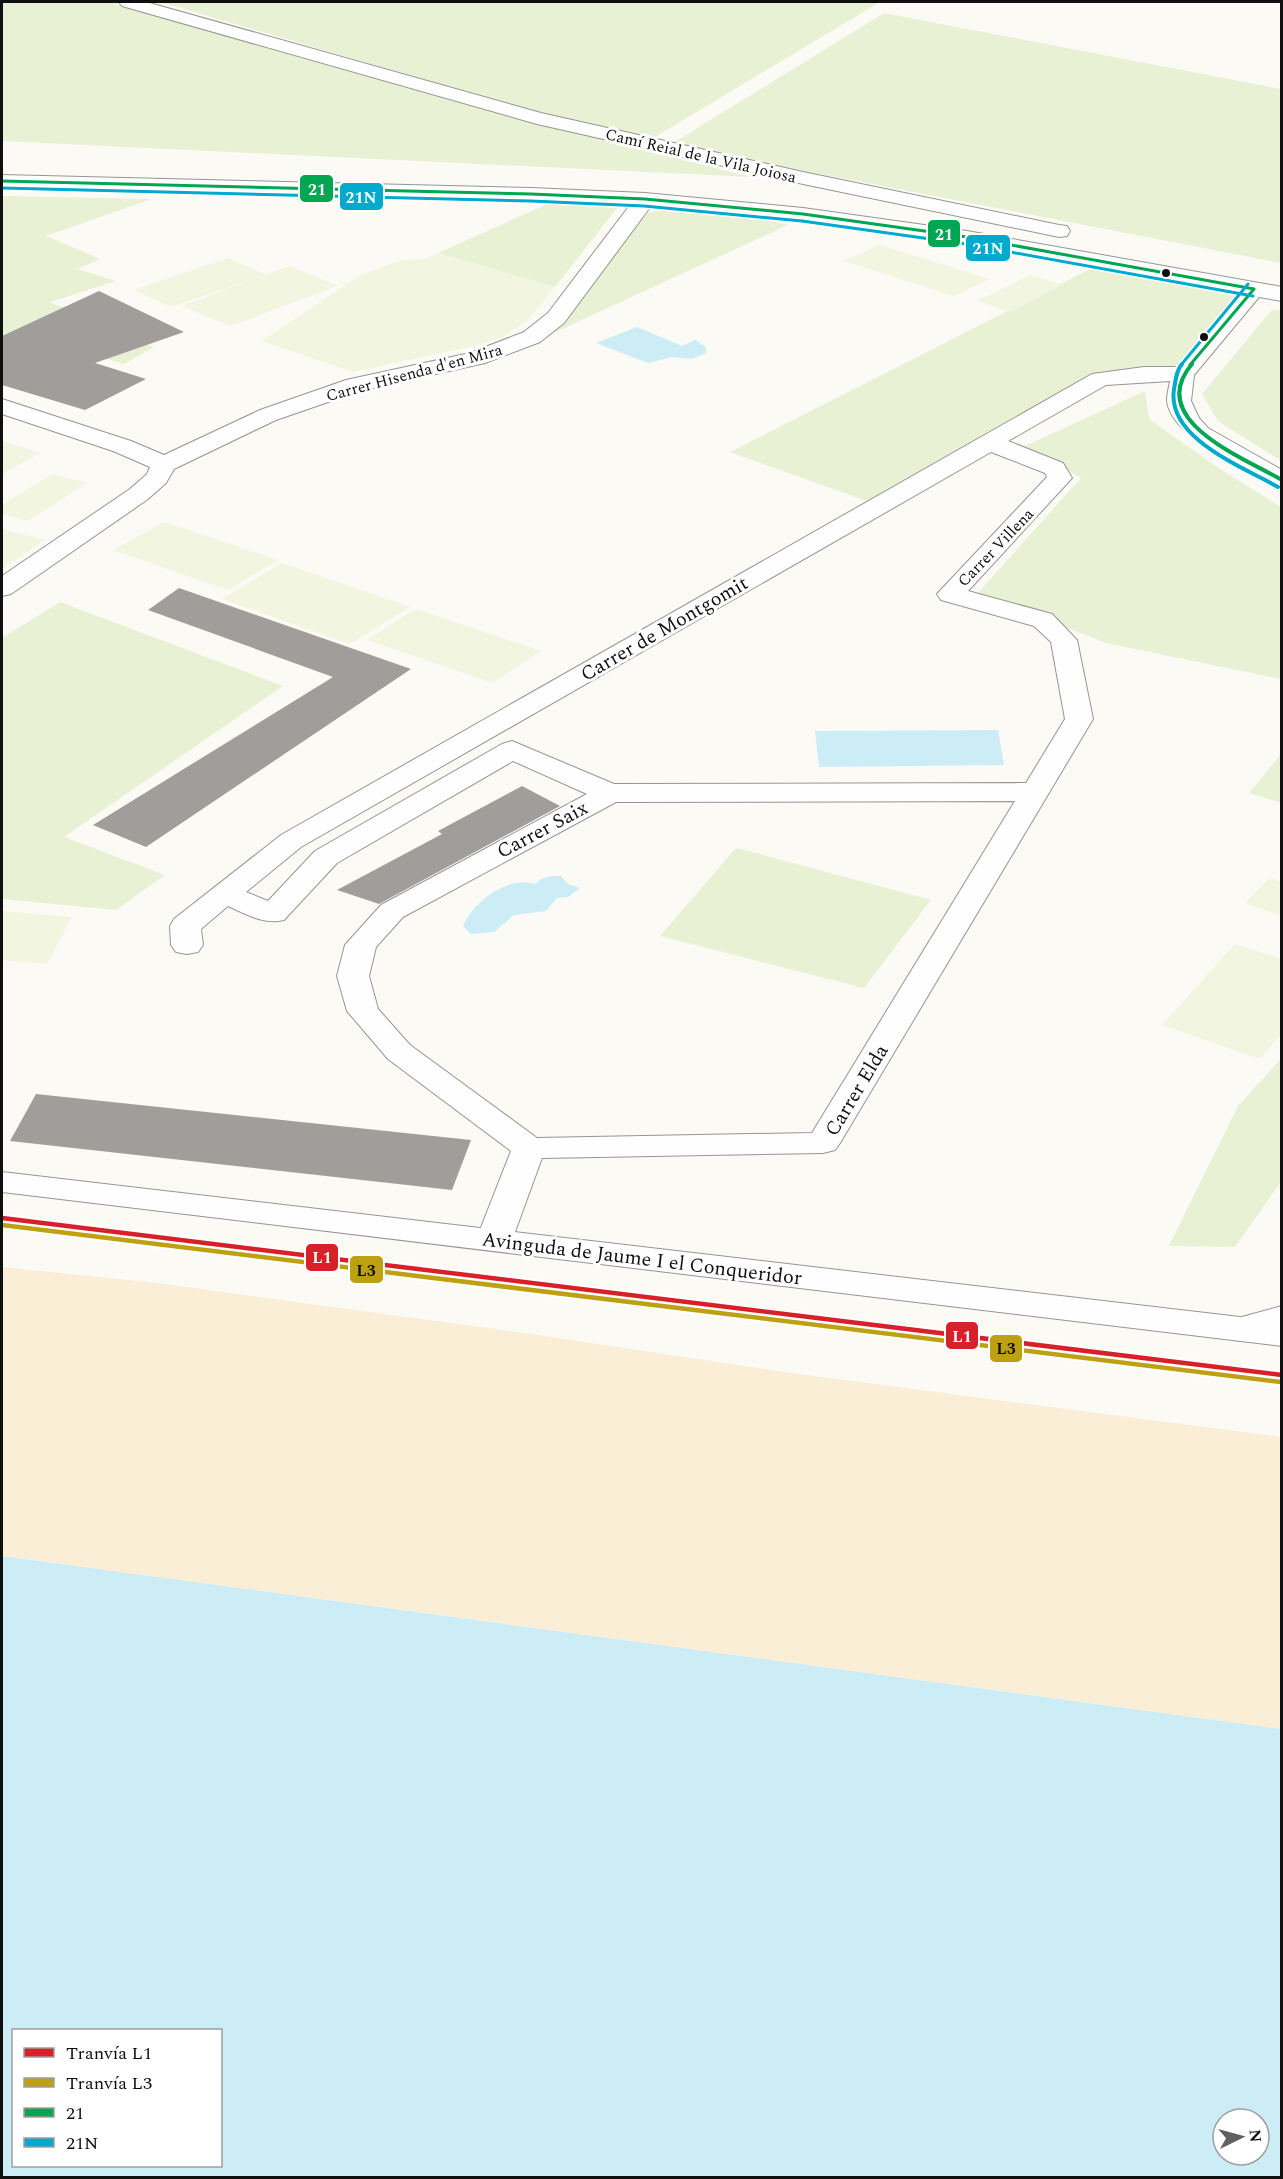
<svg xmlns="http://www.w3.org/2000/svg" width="1283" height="2179" font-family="Spectral,serif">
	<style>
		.green { fill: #e9f1d5 }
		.sand { fill: #fbeed7 }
		.pitch { fill: #f2f5df }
		.water { fill: #ccedf6; fill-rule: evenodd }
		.building { fill: #a09d9a }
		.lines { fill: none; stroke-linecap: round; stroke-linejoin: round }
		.minor-casing { stroke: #969593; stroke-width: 2 }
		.tertiary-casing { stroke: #969593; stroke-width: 2 }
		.minor { fill: #fffefe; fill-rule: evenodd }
		.tertiary { fill: #fffefe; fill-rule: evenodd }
		.bus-1-far1-casing { stroke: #fff; stroke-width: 6 }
		.bus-1-casing { stroke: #fff; stroke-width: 8 }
		.bus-2-far1-casing { stroke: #fff; stroke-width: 6 }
		.bus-2-casing { stroke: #fff; stroke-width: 8 }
		.bus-1-far1 { stroke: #00a651; stroke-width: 3 }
		.bus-1 { stroke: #00a651; stroke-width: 4 }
		.bus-2-far1 { stroke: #00a9ce; stroke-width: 3 }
		.bus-2 { stroke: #00a9ce; stroke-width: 4 }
		.tram-1-casing { stroke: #fff; stroke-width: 9 }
		.tram-2-casing { stroke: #fff; stroke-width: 9 }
		.tram-1 { stroke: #d72028; stroke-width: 4.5 }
		.tram-2 { stroke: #bea013; stroke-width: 4.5 }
		.bus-dot { fill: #0f0f0f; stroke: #fff; stroke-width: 2 }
		.labels { text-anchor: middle; stroke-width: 6; stroke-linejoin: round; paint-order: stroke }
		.far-street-label { font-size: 16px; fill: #0f0f0f; stroke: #fff }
		.street-label { font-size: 20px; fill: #0f0f0f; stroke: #fff }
		.line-badge { stroke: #fff; stroke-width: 2 }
		.badge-label { font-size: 16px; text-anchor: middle; font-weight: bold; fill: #fff }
		.pale-badge-label { font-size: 16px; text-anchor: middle; font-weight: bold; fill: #111 }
	</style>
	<rect width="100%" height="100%" fill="#fcfaf5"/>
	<path class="green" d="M2,2H109L301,58L532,121L751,177L2,141Z
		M160,2H880L655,137L545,115Z
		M884,13L1281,89V263L670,145Z
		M567,195L625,198L555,287L438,253Z
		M2,196L151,199L46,236L100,259L78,269L116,281L50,302L154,347L124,364L15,331L2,335Z
		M673,208L781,216L776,222L788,225L551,334L634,227L648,213Z
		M1104,262L1254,289L1183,374L1100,379L878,505L730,452Z
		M1281,309H1282L1281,461L1218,421L1202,394L1271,311Z
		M1145,391L1149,419L1217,467L1281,507V679L1106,643L978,593L1081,478L1025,446Z
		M60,602L283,686L64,837L165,875L116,910L2,899V638Z
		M1281,754V803L1249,793Z
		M736,848L752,852L931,900L864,988L660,936Z
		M1281,1059V1182L1235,1247L1169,1246L1238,1106Z"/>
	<path class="sand" d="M2,1267L157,1283L525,1333L791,1373L1281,1437V1729L2,1556Z"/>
	<path class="pitch" d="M880,245L989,279L954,296L844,261Z
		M438,253L555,287L527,321L501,338L474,346L353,372L262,341L357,277L401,260L425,259Z
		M228,258L266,275L290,266L337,286L230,326L182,306L256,278L171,307L134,290Z
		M1030,275L1062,285L1010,312L977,301Z
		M2,441L41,453L2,474Z
		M52,474L87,483L28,521L2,514V505Z
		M164,522L278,560L228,590L113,550Z
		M2,529L45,540L2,569Z
		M282,563L410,607L350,644L222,599Z
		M415,609L541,651L493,683L367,640Z
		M1270,878L1281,882V916L1245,903Z
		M2,911L72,917L47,964L2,960Z
		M1235,944L1281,959V1034L1260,1059L1162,1025Z"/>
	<path class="water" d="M637,327L682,346L695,340L706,347V353L692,359L672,357L648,363L596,343Z
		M998,730L1004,765L819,767L815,731Z
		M551,876H561L568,884L580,888L568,897L557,898L546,911L514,915L494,932L471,934L463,926C473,902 508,875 535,884L541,879Z
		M2,1556L1281,1729V2177H2ZM14,2030H220V2166H14ZM1223,2119H1259V2155H1223Z"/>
	<path class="building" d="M99,291L184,332L95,363L146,379L85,410L2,385V336Z
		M179,588L411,669L146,847L93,825L333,677L148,610Z
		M522,786L560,806L379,904L337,890L442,834L438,831Z
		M36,1094L471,1140L452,1190L10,1141Z"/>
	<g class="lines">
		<defs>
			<path id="minor" d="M119,2H146L541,113L803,172L1059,225L1067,226L1070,231L1067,236L1059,237L803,184L537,124L122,6Z
				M2,175L531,188L645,193L803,208L967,231L1282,287V301L1259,297L1194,375L1191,401L1199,418L1208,428L1282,470V487L1273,485C1245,469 1169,436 1167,400C1167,394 1169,387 1170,381L1106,385L1008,441L1063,463L1072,478L968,591L1052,614L1077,640L1093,719L840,1143L835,1150L823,1153L542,1158L512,1240L506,1248L494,1251L482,1248L476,1240L511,1151L388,1059L347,1011L337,976L345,945L381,905L587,794L513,761L337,863L284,920C264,925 246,914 228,906L201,929L203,945L198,952L187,954L176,952L171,945L170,926L174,919L281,835L1092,374L1144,367H1177L1239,293L967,243L803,220L651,206L564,323L540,342L485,363L360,391L276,420L174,469L166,483L148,499L11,594L2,596V576L130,489L147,474L150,467L113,451L2,414V399L131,441L164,455L260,410L346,380L470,353L524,332L548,313L630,205L2,187ZM991,452L1045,473L1047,477L937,594L941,600L1034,626L1051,642L1065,719L1026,783L614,784L512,741L502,744L315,851L268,901L246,892L301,847ZM1015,801L812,1133L537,1138L410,1045L378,1009L369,976L376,947L403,917L616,802Z
				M1282,1306V1329L1240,1341L1227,1337L1222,1329L1227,1321Z"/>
			<path id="tertiary" d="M2,1172L1282,1322V1346L2,1192Z"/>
		</defs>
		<use href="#minor" class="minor-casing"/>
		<use href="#tertiary" class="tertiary-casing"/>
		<use href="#minor" class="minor"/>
		<use href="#tertiary" class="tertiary"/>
		<defs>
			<path id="bus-1-far1" d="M2,181L531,194L645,199L803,214L967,237L1254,289
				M1190,365L1254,289"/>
			<path id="bus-1" d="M1192,364C1144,420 1244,458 1282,480"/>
			<path id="bus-2-far1" d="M2,188L531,201L644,206L802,221L966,244L1253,296
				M1181,365L1248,284"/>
			<path id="bus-2" d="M1182,364C1176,371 1176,379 1174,389C1166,438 1243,467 1278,487"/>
		</defs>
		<use href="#bus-1-far1" class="bus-1-far1-casing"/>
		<use href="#bus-1" class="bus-1-casing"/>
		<use href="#bus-2-far1" class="bus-2-far1-casing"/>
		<use href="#bus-2" class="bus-2-casing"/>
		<use href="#bus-1-far1" class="bus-1-far1"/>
		<use href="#bus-1" class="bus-1"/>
		<use href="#bus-2-far1" class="bus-2-far1"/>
		<use href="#bus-2" class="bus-2"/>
		<defs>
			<path id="tram-1" d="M2,1218L1282,1375"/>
			<path id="tram-2" d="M2,1225L1281,1382"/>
		</defs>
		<use href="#tram-1" class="tram-1-casing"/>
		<use href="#tram-2" class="tram-2-casing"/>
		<use href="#tram-1" class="tram-1"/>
		<use href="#tram-2" class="tram-2"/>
	</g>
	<g class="bus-dot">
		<circle cx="1166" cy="273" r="5"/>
		<circle cx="1204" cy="337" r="5"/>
	</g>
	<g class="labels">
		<g class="far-street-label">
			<text transform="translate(701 155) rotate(13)" y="6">Camí Reial de la Vila Joiosa</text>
			<text transform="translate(414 372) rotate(-15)" y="6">Carrer Hisenda d'en Mira</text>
			<text transform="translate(995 547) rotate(-46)" y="6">Carrer Villena</text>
		</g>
		<g class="street-label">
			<text transform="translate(664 628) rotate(-30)" y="7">Carrer de Montgomit</text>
			<text transform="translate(542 829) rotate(-28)" y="7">Carrer Saix</text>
			<text transform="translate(856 1090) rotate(-59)" y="7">Carrer Elda</text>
			<text transform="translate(642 1258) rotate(7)" y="7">Avinguda de Jaume I el Conqueridor</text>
		</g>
	</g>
	<g class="line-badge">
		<rect x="299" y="174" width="35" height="29" rx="6" fill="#00a651"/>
		<rect x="339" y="182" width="45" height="29" rx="6" fill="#00a9ce"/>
		<rect x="927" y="219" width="34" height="29" rx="6" fill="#00a651"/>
		<rect x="965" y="234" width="46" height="28" rx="6" fill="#00a9ce"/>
		<rect x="305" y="1243" width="34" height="29" rx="6" fill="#d72028"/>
		<rect x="349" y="1255" width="35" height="29" rx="6" fill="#bea013"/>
		<rect x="945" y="1321" width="34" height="29" rx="6" fill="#d72028"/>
		<rect x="989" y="1334" width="34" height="29" rx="6" fill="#bea013"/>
	</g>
	<g class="badge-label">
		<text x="317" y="195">21</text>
		<text x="361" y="203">21N</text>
		<text x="944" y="240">21</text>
		<text x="988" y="254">21N</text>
		<text x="322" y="1263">L1</text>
		<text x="962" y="1342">L1</text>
	</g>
	<g class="pale-badge-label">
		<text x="366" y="1276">L3</text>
		<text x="1006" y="1354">L3</text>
	</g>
	<rect width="1283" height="2179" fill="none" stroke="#0f0f0f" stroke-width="6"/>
	<rect x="12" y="2029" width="210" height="138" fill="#ffffff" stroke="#9f9f9f" stroke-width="1.5"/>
	<rect x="24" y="2048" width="30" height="9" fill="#d72028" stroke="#9f9f9f" stroke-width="1.5"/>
	<text x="66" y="2059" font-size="18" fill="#0f0f0f">Tranvía L1</text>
	<rect x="24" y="2078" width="30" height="9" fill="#bea013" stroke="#9f9f9f" stroke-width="1.5"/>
	<text x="66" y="2089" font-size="18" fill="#0f0f0f">Tranvía L3</text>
	<rect x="24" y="2108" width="30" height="9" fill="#00a651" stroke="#9f9f9f" stroke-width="1.5"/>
	<text x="66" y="2119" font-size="18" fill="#0f0f0f">21</text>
	<rect x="24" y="2138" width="30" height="9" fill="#00a9ce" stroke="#9f9f9f" stroke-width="1.5"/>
	<text x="66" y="2149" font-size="18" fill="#0f0f0f">21N</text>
	<g transform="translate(1241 2137) rotate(85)"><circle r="28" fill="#ffffff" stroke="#9f9f9f" stroke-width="1.5"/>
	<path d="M0-4.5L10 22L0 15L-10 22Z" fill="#626160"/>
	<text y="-9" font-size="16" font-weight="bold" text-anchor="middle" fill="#0f0f0f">N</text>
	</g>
</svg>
